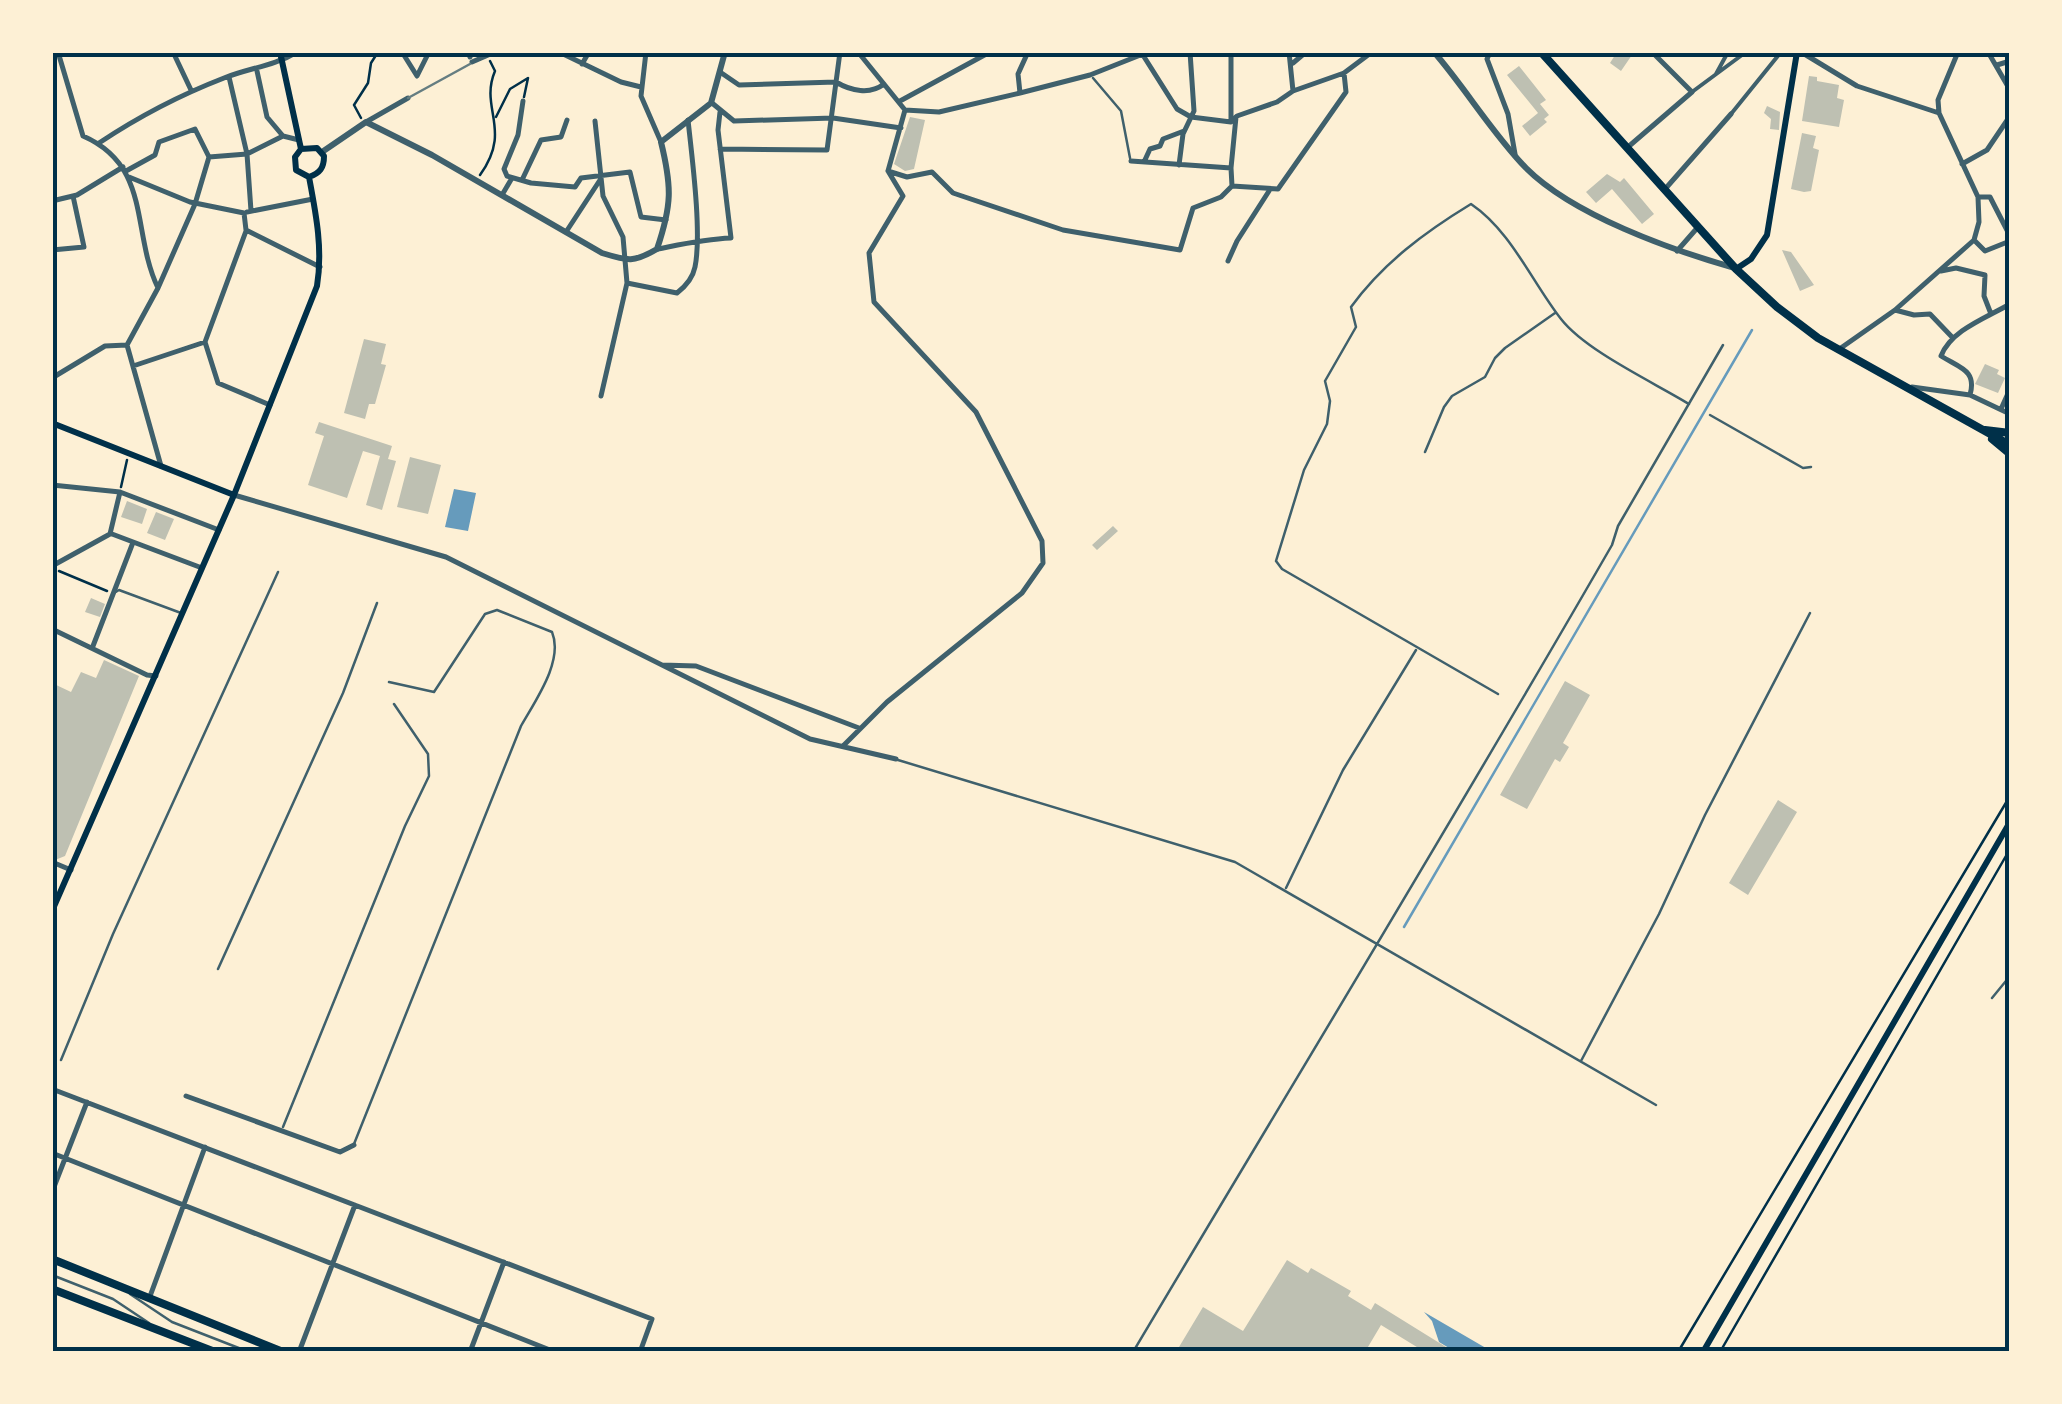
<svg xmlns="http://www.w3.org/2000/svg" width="2062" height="1404" font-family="'Open Sans',sans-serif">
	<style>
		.water { fill: #669bbc }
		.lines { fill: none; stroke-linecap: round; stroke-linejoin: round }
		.stream { stroke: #669bbc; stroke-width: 2.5 }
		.building { fill: #bec0b2 }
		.path { stroke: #003049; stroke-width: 2.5 }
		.service { stroke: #3f606c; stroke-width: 2.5 }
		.pedestrian { stroke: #3f606c; stroke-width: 4 }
		.minor { stroke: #3f606c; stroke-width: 5 }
		.tertiary { stroke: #3f606c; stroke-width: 6 }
		.secondary { stroke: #003049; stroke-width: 6 }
		.primary { stroke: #003049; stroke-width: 8 }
		.rail { stroke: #657d81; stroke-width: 2.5 }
		.neatline { fill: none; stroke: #003049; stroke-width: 4 }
	</style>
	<rect width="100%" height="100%" fill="#fdf0d5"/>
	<path class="water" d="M454,489L476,493L468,531L445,527Z
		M1424,1312L1491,1351H1454L1439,1342L1432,1321Z"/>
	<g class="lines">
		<path class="stream" d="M1404,927L1752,330"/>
	</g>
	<path class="building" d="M1617,52H1634L1621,71L1610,63Z
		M1519,66L1546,100L1540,104L1549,115L1544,119L1547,122L1530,136L1522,126L1538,113L1507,75Z
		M1809,76L1817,77V81L1839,85L1837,98L1844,100L1839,127L1802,121Z
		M1767,106L1780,112L1779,130L1770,129L1771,119L1764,113Z
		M910,117L925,120L914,169L905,171L894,164Z
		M1802,133L1816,136L1813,148L1819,150L1811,191L1804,192L1791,189Z
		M1607,174L1620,182L1624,178L1654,214L1642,224L1612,189L1596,203L1586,192Z
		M1782,250L1791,252L1814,285L1800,291Z
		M364,339L386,344L381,364L386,365L375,404H369L365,419L344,413Z
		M1985,364L1999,370L1997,374L2005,378L1998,393L1975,384Z
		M319,422L392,446L388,459L396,461L382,510L366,505L380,456L363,451L347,498L308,485L324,436L315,433Z
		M410,457L441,465L428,514L397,507Z
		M127,501L147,509L142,524L121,517Z
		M156,512L174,519L165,540L147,533Z
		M1113,526L1118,531L1097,550L1092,545Z
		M91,598L105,604L100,617L85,612Z
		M104,660L139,676L65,856L55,860L52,683L71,692L81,672L96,678Z
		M1565,681L1590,695L1563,743L1569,747L1560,762L1555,759L1527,809L1500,795Z
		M1778,800L1797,812L1748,895L1729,883Z
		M1287,1260L1308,1273L1311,1268L1351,1291L1348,1296L1371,1310L1375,1303L1454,1352H1425L1381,1325L1365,1352H1176L1203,1307L1243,1331Z"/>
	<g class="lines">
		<path class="path" d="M496,117L510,89L528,78L524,97
			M361,118L354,105L368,83L371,63L378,52
			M480,175C513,129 479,109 495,71L490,61
			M121,487L127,460
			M59,571L107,591
			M1678,1352L2010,796
			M1720,1352L2010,849"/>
		<path class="service" d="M1093,78L1121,111L1130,158
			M1710,415L1803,468L1811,467
			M1425,452L1444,407L1452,396L1485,377L1495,358L1505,348L1555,313
			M114,593L119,590L181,613
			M1498,694L1282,569L1276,561L1304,470L1327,424L1330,401L1325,381L1356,327L1351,307C1383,263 1425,232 1471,204C1511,231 1532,282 1561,319C1586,351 1653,382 1689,404
			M898,760L1235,862L1656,1105
			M1286,888L1343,770L1416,650
			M218,969L343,693L377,603
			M1992,998L2010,976
			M61,1060L113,934L278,572
			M1581,1061L1659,914L1705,815L1810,613
			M283,1127L405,826L429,776L428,754L394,704
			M354,1144L521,726C535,701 564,661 552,632L497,610L485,614L434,692L389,682
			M52,1275L113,1299L149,1323
			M130,1294L172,1322L249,1352
			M1133,1352C1293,1083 1456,816 1612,545L1618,526L1723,345"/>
		<path class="pedestrian" d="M1716,74L1728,52
			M1692,92L1746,52
			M1731,114L1781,52"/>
		<path class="minor" d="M58,52L83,136C152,166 131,232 158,288L127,345L161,466
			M173,52L191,90
			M402,52L417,76L429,52
			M468,52L470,57
			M559,52L621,82L641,87
			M646,52L641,96L661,142
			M858,52L905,110L888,171
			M1141,52L1177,109L1191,117L1231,122L1237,116L1277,102L1293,91L1344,73L1372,52
			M1289,52L1293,91
			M1490,52L1487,59L1508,114L1515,154
			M1801,52L1857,86L1939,113
			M1988,52L2010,90
			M472,62L495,52
			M1293,63L1306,52
			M582,64L589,52
			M1997,65L2010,61
			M257,71L267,117L283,136
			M720,72L739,85L836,82C851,91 870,95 884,84
			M229,77L247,154L251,211
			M1020,93L1018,74L1028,52
			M523,101L518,135L504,169L507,176L531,183L575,187L581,178L630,172L641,217L666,220
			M900,101L990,52
			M712,103L734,121L833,118L901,128
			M905,110L939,112L1020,93L1090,75L1143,54
			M1231,119V52
			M595,121L603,196L623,237L627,283L601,396
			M366,122L408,98
			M99,143C138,117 180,95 224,78C249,68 274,66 297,52
			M1628,147L1692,92L1656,56
			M720,149L827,150L840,52
			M1131,161L1231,168L1236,117
			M1144,162L1150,149L1160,146L1163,139L1184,131
			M1962,164L1987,150L2010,116
			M1179,165L1183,134L1194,111L1190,52
			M1231,168L1232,186
			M126,171L155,155L159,142L195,129L209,157L247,154L283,136L299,140
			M891,172L907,177L932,172L953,193L1063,230L1180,250L1193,208L1221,197L1232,186L1278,189L1346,92L1344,73
			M129,177L190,202L244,213L246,230L320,267
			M522,180L541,140L561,137L567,120
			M1666,188L1731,114
			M502,195L512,178
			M1978,197H1990L2010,236
			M52,201L77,195L123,167
			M247,212L313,199
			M246,231L205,342L218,383L270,405
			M566,232L600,180
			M1974,240L1985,251L2010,241
			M658,249C683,244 704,239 731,238L718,130L720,112
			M52,250L84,247L73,196
			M1677,251L1698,227
			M1228,261L1237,241L1269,191
			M1941,271L1956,268L1985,275L1984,296L1991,314
			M627,283L677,293C686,286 693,277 695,267C702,233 692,157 688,120
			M158,288L195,204L209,157
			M1895,310L1914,315L1930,314L1952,337
			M1838,350L1895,310L1974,240L1979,222L1978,197L1939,113L1938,100L1958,52
			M133,366L205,342
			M52,378L105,346L127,345
			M1912,387L1970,395L2010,414
			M1970,395C1977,370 1960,368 1941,356C1951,330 1986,318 2010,304
			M2001,409L2010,389
			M52,485L120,492L219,530
			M234,495L446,557L810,739L896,759
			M112,534L202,568
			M52,566L110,534L120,492
			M52,629L147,675L156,676
			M93,646L132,545
			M662,665L696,666L859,728
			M843,746L887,702L1022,593L1043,563L1042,541L976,412L874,302L869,253L903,196L888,171
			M52,862L71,870
			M52,1089L652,1319L640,1352
			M186,1096L340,1152L354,1145
			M52,1153L555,1352
			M52,1192L87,1102
			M149,1299L205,1147
			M299,1352L355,1205
			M470,1352L504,1262"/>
		<path class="tertiary" d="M1434,52C1466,89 1492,133 1526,168C1573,215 1671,250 1735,268
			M322,152L366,122L432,155L602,253C628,261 633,263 657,249C672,205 672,187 661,142L711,103L725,52"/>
		<path class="secondary" d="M301,149L317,148L324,156C324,168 320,173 309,177
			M1736,269L1751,259L1767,235L1797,52
			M52,423L234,495
			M52,911L234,495L317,286C323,249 316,214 309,177L296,170L295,157L301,149L280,52
			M1703,1352L2010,822"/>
		<path class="primary" d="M1541,52L1736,269L1777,307L1818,338L2010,445
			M1985,430L2010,433
			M1992,439L2010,454
			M52,1259L283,1352
			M52,1289L215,1352"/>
		<path class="rail" d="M408,98L470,64"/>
	</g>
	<rect width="2062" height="1404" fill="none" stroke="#fdf0d5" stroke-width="110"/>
	<rect x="55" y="55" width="1952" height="1294" class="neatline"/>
</svg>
